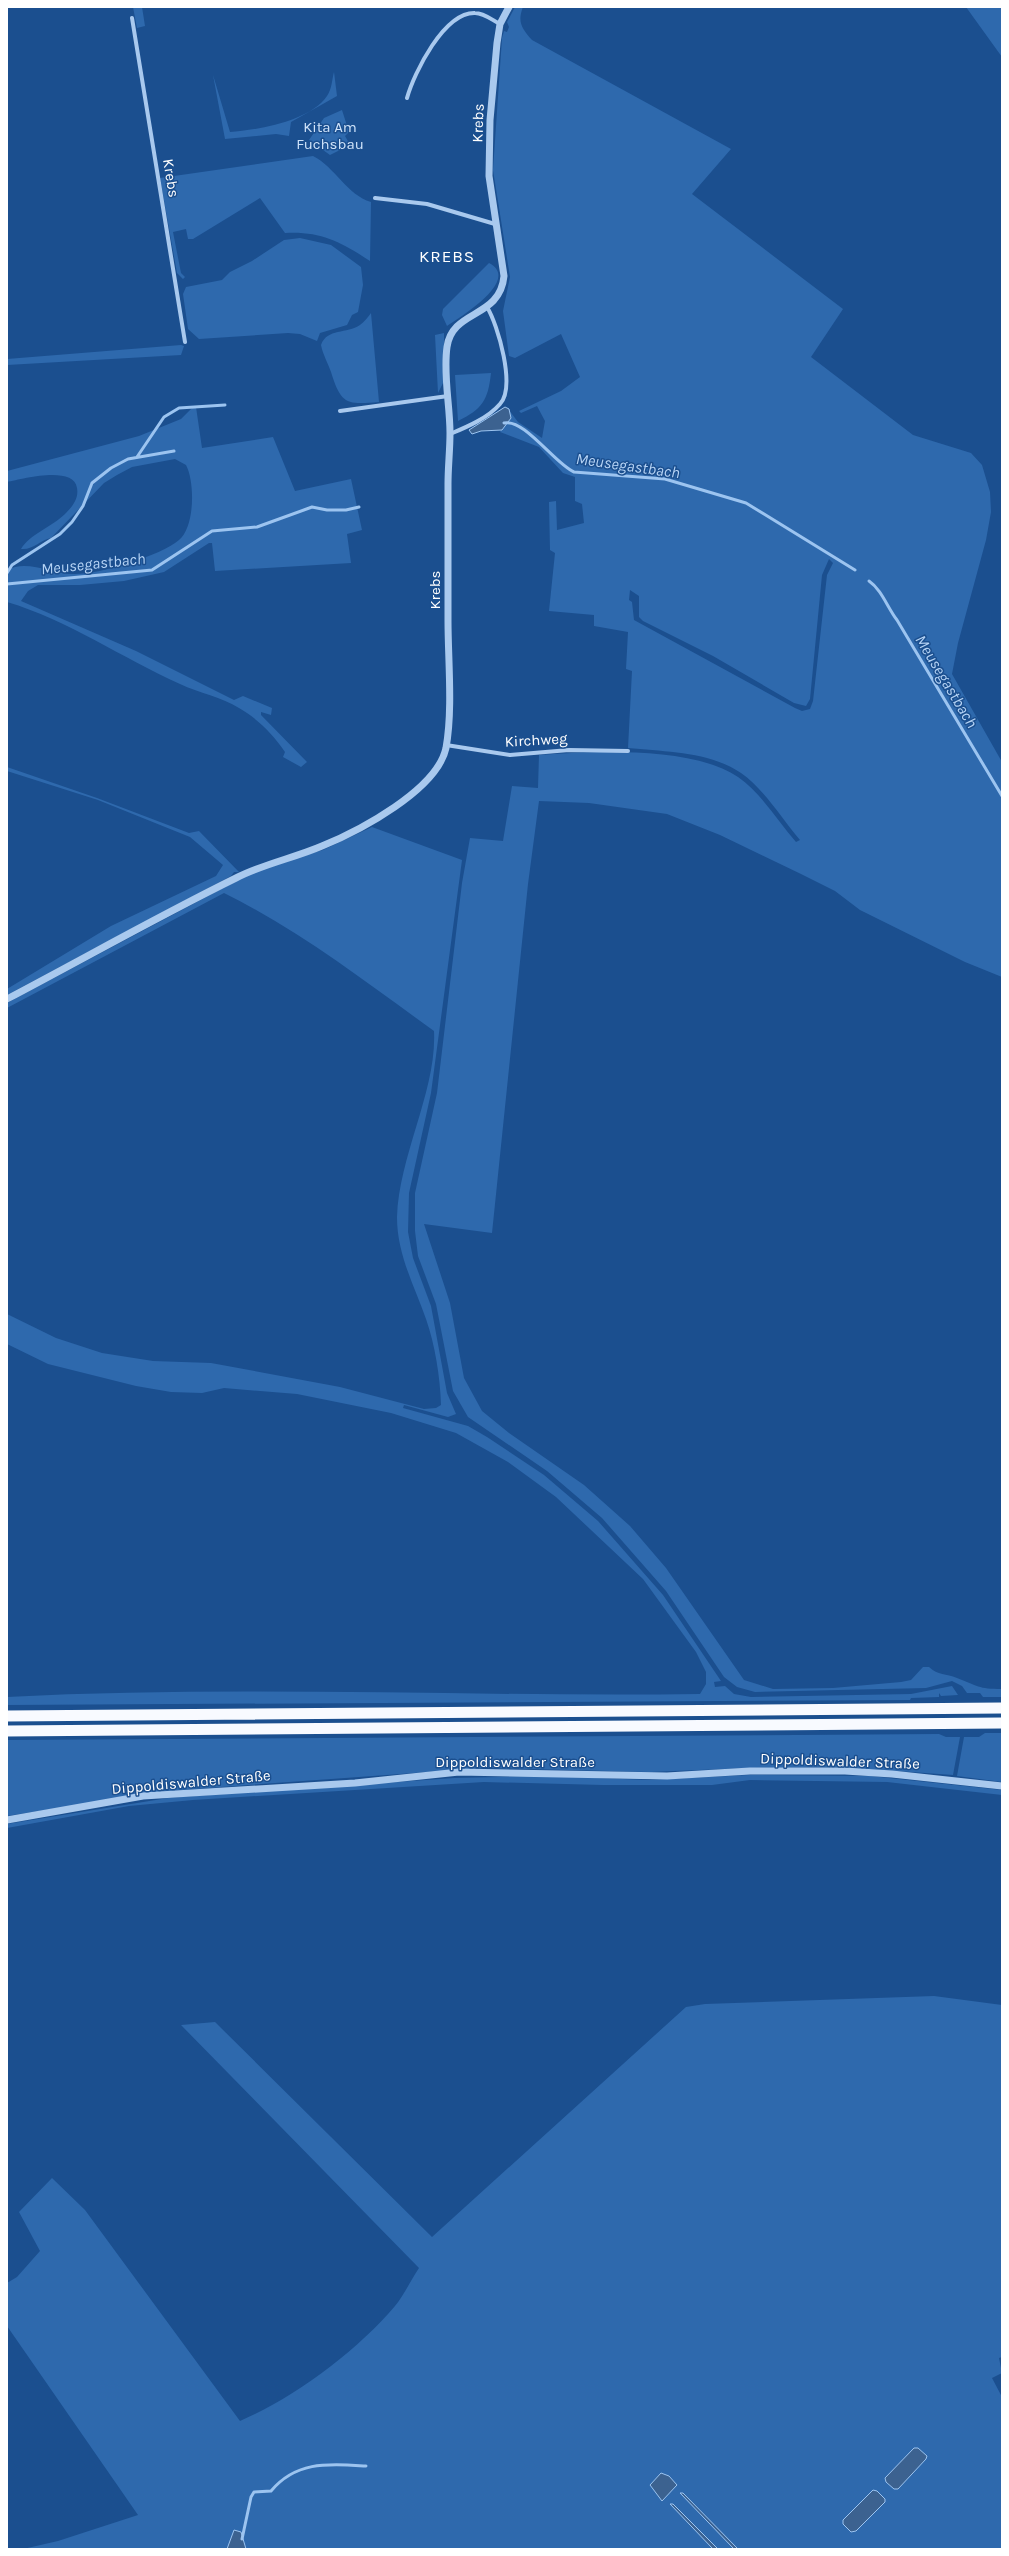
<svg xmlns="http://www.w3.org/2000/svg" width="1009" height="2556" font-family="Karla,sans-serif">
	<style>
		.green { fill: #2e69ad; fill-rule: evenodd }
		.water { fill: #3c6290; stroke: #9cc4f0 }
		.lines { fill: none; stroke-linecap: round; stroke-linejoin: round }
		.stream { stroke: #9cc4f0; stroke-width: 3 }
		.minor { stroke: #a9c9ee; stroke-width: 4 }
		.tertiary { stroke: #a9c9ee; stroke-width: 7 }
		.trunk { stroke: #f8faff; stroke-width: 11 }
		.labels { text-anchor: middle; stroke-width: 3; stroke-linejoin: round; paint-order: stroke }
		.street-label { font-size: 15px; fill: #fff; stroke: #1b4f8f }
		.park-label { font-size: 15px; fill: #cfe3fa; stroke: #1b4f8f }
		.water-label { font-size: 16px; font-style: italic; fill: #b5d3f5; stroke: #1b4f8f }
		.quarter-label { font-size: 17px; letter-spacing: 1px; fill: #fff; stroke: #1b4f8f }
	</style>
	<rect width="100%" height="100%" fill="#1b4f8f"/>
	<path class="green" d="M133,7H142L145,26L137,28Z
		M515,7H523C517,22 522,29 532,40L731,149L692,194L843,309L811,357L913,435L971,453L982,465L990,492L991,512L986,540L958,643L952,674L1002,762V977L965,962L860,910L835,891L801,874L720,835L667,814L589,803L539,801L528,884L492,1233L424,1224L450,1303L464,1378L482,1411L509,1433L584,1485L630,1526L666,1568L744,1680L773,1689L833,1688L901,1682L911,1680L923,1667H929C938,1676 946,1673 957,1678C978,1686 978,1689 1002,1689V1697H983L980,1693H967L962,1686L952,1681L926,1688L755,1692L737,1687L724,1677L666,1591L602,1518L547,1471L468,1417L453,1391L436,1304L418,1256L415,1231V1193L437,1093L462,883L470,838L503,841L512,786L538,788L539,755C592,751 693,746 738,777C761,793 778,821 796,842L800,840C782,819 764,789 741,773C708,751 666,752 628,748L632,671L626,669L628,632L594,626V615L549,611L555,553L550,550L549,502L556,501L557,530L584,523L582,504L575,501V477L563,473L539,447L500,432L506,422L509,409L506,406L518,422L542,438L545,421L537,406L521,413L519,411L561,391L580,377L561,334L515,358L509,356L503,311L510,277L493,170L502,38L504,31L507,32L509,27L507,22ZM829,559L833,563L827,575L813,701L810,709L802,711L795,708L634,620L632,602L629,600L630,590L639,596V617L643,621L713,656L794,703L806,706L810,699L822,575Z
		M966,7H1002V57Z
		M334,72L337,96L291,122L289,136L276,134L225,139L213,75L230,132C258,130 310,121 327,96C332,89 332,79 334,72Z
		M342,110L349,132L345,136L349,143L342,149L330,155L309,140L324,118Z
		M313,156C335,167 347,195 371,202L370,261C341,242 321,231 285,233L260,198L193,239H188L186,229L173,232L181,273L185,277L183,279L177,273L160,178Z
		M300,238L331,245L361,267L363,285L358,312L352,315L347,325L320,333L317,341L300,334L288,333L199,339L188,329L183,294L186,287L222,280L230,272L252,261L284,240Z
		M489,263C522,280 459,318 447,326L442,315L443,309Z
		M371,313L379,402C346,405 341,404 331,372C328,363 323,355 321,345C327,328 347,334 360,325C364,322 368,317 371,313Z
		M444,333V381L438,393L435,335Z
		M181,345L184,346L181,355L7,365V359Z
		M491,373C488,401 482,409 458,421L455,375Z
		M193,407H196L202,448L273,437L295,491L351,479L362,530L347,534L351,563L215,571L212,543H209L164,572L124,581L80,585H38L28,591L21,601L136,651L234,700L243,696L272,708L271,715L261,712V715L307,762L301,767L283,757L285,752C273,734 258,719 239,708C222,697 199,693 180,684C122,658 68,620 7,602V570C27,559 52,574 73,574C98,575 160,556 179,540C195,527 195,482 186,465L175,459L132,467L117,475L104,483L51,538C40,540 34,550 21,549C30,534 52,527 65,514C72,507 79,499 77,488C74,465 22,479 7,482V471L139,436L181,419Z
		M7,767L97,798L189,833L199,831L239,872H234L231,876L7,995V989L111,926L216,876L223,865L190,837L98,800L7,771Z
		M372,827L462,860L431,1093L409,1193L408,1232L413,1258L431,1306L447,1393L456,1414L448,1417L404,1405L403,1408L468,1426L487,1437L544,1475L598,1521L663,1595L721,1681L714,1682L715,1687L725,1686L734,1694L751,1697L911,1694L952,1686L958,1695L941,1696L939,1693V1697L911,1698L910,1700L7,1705V1697C238,1685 469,1697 700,1694L706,1684V1672L696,1652L643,1579L556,1497L508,1462L456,1433L391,1413L297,1394L224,1388L202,1393L171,1392L136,1386L48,1364L7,1344V1314L56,1338L102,1353L153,1361L211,1363L340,1387L424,1409L436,1408L441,1405C440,1376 435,1345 426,1319C414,1285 397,1254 397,1217C399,1155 437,1090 434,1031C366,982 299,930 224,893L7,1008V1003L242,878L274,864L323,850Z
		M985,1733H1002V1782L957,1776L964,1737H979Z
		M939,1734L946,1737H960L953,1775L841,1767L749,1768L649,1772L483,1768L166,1791L7,1816V1740Z
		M749,1775L870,1776L1002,1790V1795L887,1782L750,1780L712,1785H603L484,1782L193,1800L129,1806L7,1828V1824L168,1798L454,1778L542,1776L649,1780Z
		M934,1996L1002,2005V2357L999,2358L1002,2373L992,2378L1002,2397V2549H23L58,2541L138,2515L7,2326V2283L17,2277L40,2251L19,2212L52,2178L85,2210L240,2421C294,2398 357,2351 395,2306C404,2295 411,2280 419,2268L181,2025L215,2022L432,2237L686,2007L705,2004Z"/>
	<path class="water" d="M505,407L509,409L511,418L502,430L481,431L472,434L469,430Z
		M914,2448H918L927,2456L926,2459L898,2489H894L886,2482L885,2478Z
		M661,2473L669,2476L677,2485L662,2501L650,2485Z
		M873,2490L877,2491L885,2499V2502L856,2531L851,2532L843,2524V2520Z
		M680,2493H683L738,2549H734Z
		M670,2504H673L718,2549H713Z
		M234,2530L241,2532L246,2549H227Z"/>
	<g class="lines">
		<path class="stream" d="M504,423C524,418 555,464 574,472L665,479L746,503L855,570
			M137,457L164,417L179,408L225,405
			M7,573L12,565L60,534L72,522L83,506L92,483L111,468L128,459L174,451
			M869,581C882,590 887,607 897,620L1002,796
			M7,584L152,570L212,531L257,527L312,507L327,510H346L359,507
			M242,2539L251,2497L254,2492L271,2491C297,2460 330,2464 366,2466"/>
		<path class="minor" d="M132,18L185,342
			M407,98C414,73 444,12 475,13C484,13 492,20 500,24
			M375,198L427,204L495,224
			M340,411L448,396
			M450,434C467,427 488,418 500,404C516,387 498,325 487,307
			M446,745L510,755L569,750L628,751"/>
		<path class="tertiary" d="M7,999C83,959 159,916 236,878C263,864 294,858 322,846C359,831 437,790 446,748C453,709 448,660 448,621C448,575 448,529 448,484C448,467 450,450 450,433C450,405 443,375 447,347C452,309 500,319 504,276L489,176L490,120L497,43L500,24L509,7
			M7,1820L143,1796L355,1783L459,1772L667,1776L750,1771H845L892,1774L1002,1786"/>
		<path class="trunk" d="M7,1716L1002,1708
			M7,1731L1002,1723"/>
	</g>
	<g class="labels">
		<g class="street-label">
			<text transform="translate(478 123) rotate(-88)" y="5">Krebs</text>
			<text transform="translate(171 178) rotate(81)" y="5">Krebs</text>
			<text transform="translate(435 590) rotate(-90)" y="5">Krebs</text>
			<text transform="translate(536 740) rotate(-3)" y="5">Kirchweg</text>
			<text transform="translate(840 1761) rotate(2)" y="5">Dippoldiswalder Straße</text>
			<text x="515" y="1767">Dippoldiswalder Straße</text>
			<text transform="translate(191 1782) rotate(-5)" y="5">Dippoldiswalder Straße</text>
		</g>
		<g class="park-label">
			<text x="330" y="132">Kita Am<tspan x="330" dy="17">Fuchsbau</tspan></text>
		</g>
		<g class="water-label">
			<text transform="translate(628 465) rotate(8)" y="6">Meusegastbach</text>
			<text transform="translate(93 563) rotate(-6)" y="6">Meusegastbach</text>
			<text transform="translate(947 681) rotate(59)" y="6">Meusegastbach</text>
		</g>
		<g class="quarter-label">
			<text x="447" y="262">KREBS</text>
		</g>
	</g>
	<rect width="1009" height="2556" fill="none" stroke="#ffffff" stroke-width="16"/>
</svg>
